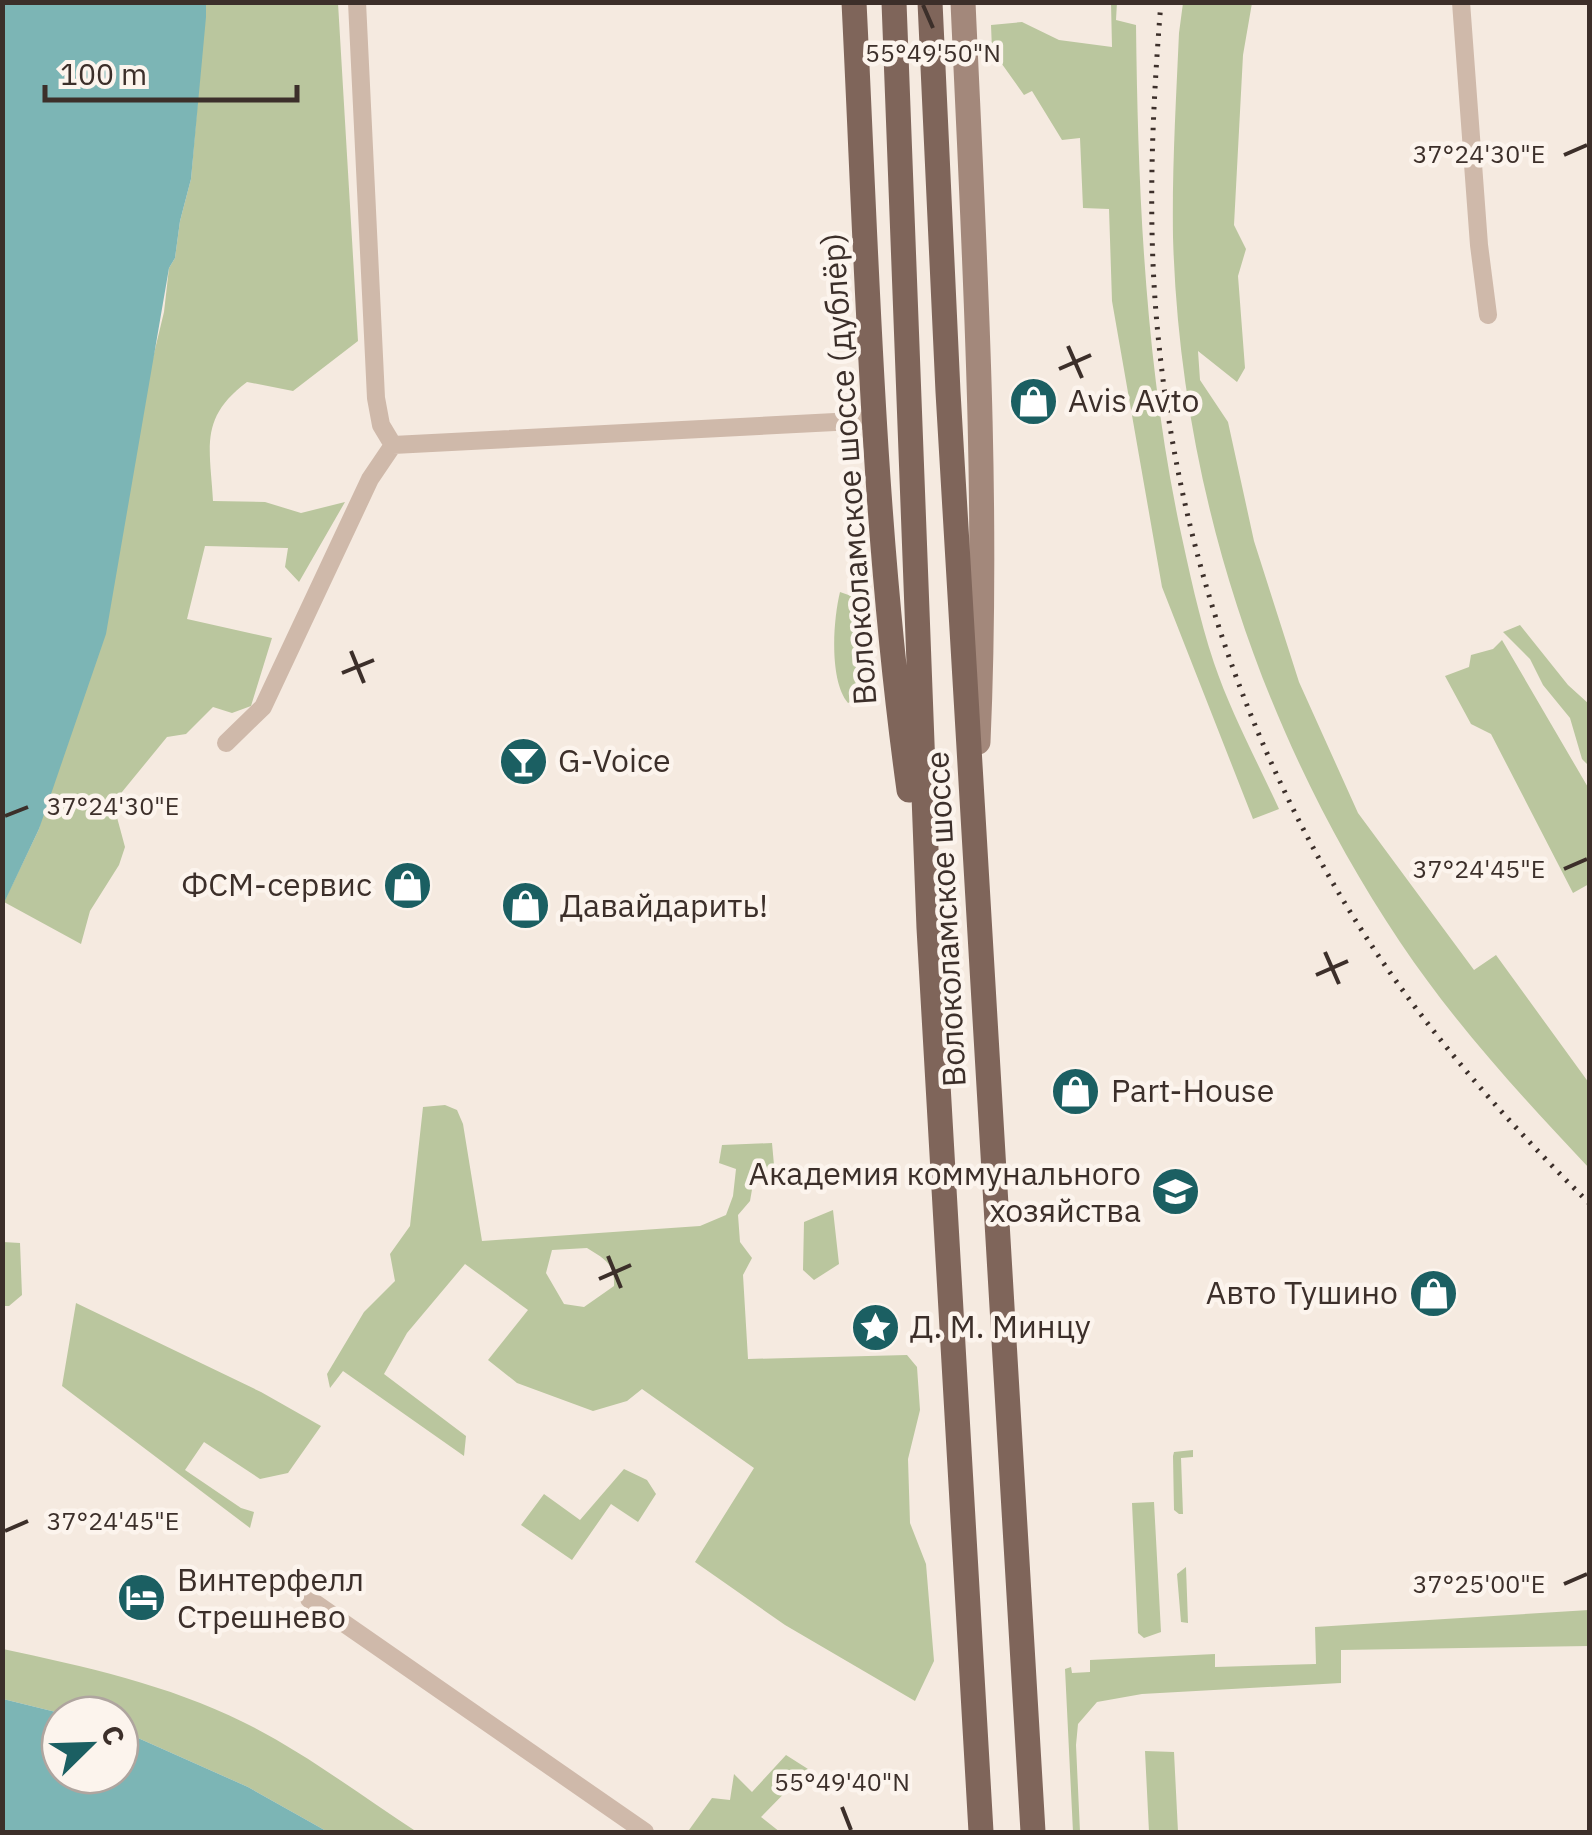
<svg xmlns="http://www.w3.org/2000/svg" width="1592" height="1835" font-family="'IBM Plex Sans',sans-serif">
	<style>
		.green { fill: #bac69e; fill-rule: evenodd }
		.water { fill: #7cb5b5 }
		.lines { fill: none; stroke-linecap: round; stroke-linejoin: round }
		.minor { stroke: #cfb9aa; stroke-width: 18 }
		.secondary { stroke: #a3887b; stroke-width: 25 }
		.primary { stroke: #7f655a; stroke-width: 25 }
		.rail { stroke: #3c2f2a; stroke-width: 5; stroke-dasharray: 2.5 8; stroke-linecap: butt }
		.ticks { fill: none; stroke: #3c2f2a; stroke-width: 4 }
		.labels { text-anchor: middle; stroke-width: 9; stroke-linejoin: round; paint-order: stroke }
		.poi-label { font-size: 32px; fill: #3c2f2a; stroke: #fcf4ed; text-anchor: start }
		.street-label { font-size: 32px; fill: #3c2f2a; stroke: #fcf4ed }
		.ticks-label { font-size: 25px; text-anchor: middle; fill: #3c2f2a; stroke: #fcf4ed; stroke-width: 9; stroke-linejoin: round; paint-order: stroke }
	</style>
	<rect width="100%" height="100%" fill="#f5eae0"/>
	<path class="green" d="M1117,2L1116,20L1136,25C1138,193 1145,359 1179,524C1189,570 1199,618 1214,663C1231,713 1257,761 1279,809L1253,819L1162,587L1112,301L1109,209L1083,208L1080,138L1062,140L1032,91L1024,95L992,50L991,25L1022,22L1059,40L1112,47L1111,3Z
		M206,3H338L358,341L293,391L247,382C199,418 210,447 213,501L265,502L301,513L345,502L299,582L285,567L288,548L205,546L187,619L272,638L251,706L232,713L213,707L186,734L167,737L122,792L115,810L125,847L119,865L90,911L81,944L4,902L39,829L164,312L169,268L175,258L180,221L191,179Z
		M1183,3H1252L1243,55L1234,225L1246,249L1238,276L1245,368L1237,382L1198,351L1200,380L1228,422L1254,541L1299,682L1358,813L1474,970L1496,955L1589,1083V1168C1522,1097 1455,1024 1400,942C1261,734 1180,488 1173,237C1172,169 1176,101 1179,33Z
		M840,592L857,598L863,696L848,703C829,680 833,621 840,592Z
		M1520,625L1568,685L1589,704V766L1582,759L1570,718L1543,685L1530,659L1503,632Z
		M1502,640L1589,789V884L1573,893L1491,734L1471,724L1445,676L1469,667L1471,655L1493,649Z
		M445,1105L457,1110L463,1124L482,1241L700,1226L726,1215L733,1196L736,1169L719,1163L722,1145L772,1143L775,1176L754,1178L750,1201L738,1215L740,1242L752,1258L743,1275L748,1359L907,1355L917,1367L920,1410L908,1459L910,1523L926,1564L934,1661L915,1701L785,1625L695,1562L754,1468L642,1389L627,1401L593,1411L517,1383L488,1360L528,1310L465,1264L407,1333L384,1374L466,1436L464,1456L343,1371L330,1388L327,1374L364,1312L395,1281L390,1254L410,1226L423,1107ZM587,1248C605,1259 615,1264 614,1286L584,1307L564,1304L546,1273L552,1250Z
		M833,1210L839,1264L814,1280L803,1270L804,1222Z
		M3,1242L20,1243L22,1295L9,1306H3Z
		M76,1303L261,1392L321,1426L288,1473L260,1479L204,1442L185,1470L241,1508L254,1512L250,1528L62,1386Z
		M1193,1450V1457L1181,1458L1183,1514H1179L1174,1510L1173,1456L1174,1452Z
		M624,1469L647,1480L656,1494L638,1522L611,1504L572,1560L521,1525L544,1494L580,1520Z
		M1154,1502L1161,1632L1144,1638L1138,1633L1132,1503Z
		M1186,1567L1188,1623L1181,1622L1177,1574Z
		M1589,1610V1646L1341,1650V1683L1142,1694L1097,1702L1078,1724L1076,1745L1080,1832H1073L1065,1669L1071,1667L1072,1673L1090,1672V1660L1215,1654V1667L1316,1664L1315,1627Z
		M3,1649C83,1666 169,1685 243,1722C304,1752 360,1795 417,1832H328L248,1787L120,1730V1715H68L3,1699Z
		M1145,1751L1174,1752L1178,1832H1149Z
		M786,1755L808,1769L761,1817L780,1832L689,1830L712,1798L730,1800L734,1774L752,1792Z"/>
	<path class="water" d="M3,2L206,3V17L191,179L180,221L175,258L169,268L106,634L39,829L3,905Z
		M3,1699L68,1715H60V1775H120V1730L248,1787L328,1832H3Z"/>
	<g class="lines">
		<path class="minor" d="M357,2L376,398L381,425L393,445
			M1461,2L1479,245L1488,315
			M393,445L874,420
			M226,743L263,707L370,479L393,445
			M309,1599L645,1832"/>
		<path class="secondary" d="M963,2C974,249 989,495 978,742"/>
		<path class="primary" d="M854,2C867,265 873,530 909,790
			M894,2L929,928L981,1832
			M930,2L948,392L1033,1832"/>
		<path class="rail" d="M1161,2C1152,113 1147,224 1158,335C1180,565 1262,793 1396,981C1454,1062 1520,1135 1590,1204"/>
	</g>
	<path class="ticks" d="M923,5L933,28M1564,155L1587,145M1068,346L1082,378M1059,369L1091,355M351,651L364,683M342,673L374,660M5,816L28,807M1564,869L1587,859M1325,952L1339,984M1316,975L1348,961M608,1256L621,1288M599,1279L631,1265M5,1531L28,1521M1564,1584L1587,1574M842,1807L851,1830"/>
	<defs>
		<symbol id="shop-disc" viewBox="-11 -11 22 22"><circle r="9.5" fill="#1b5f62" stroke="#fcf4ed"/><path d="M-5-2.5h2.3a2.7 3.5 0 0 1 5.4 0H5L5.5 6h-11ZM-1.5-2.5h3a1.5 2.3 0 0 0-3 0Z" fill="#fff"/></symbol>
		<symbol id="bar-disc" viewBox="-11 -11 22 22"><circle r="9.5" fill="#1b5f62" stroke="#fcf4ed"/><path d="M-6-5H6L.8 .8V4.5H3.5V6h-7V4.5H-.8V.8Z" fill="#fff"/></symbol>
		<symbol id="university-disc" viewBox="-11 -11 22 22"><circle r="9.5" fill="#1b5f62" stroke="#fcf4ed"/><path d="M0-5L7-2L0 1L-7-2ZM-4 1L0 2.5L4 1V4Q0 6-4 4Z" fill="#fff"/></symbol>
		<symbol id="sight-disc" viewBox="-11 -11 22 22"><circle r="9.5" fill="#1b5f62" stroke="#fcf4ed"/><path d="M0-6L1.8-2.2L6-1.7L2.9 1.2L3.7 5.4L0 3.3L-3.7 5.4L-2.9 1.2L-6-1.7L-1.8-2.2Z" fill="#fff"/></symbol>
		<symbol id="hotel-disc" viewBox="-11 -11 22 22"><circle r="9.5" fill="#1b5f62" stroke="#fcf4ed"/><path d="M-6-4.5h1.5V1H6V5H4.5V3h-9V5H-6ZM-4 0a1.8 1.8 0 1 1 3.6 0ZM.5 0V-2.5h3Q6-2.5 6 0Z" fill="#fff"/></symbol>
	</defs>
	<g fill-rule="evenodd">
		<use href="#shop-disc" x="1006" y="374" width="55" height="55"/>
		<use href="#bar-disc" x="496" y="734" width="55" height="55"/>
		<use href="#shop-disc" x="380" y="858" width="55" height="55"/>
		<use href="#shop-disc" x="498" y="878" width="55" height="55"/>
		<use href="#shop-disc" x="1048" y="1064" width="55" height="55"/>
		<use href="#university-disc" x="1148" y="1164" width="55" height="55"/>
		<use href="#shop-disc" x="1406" y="1266" width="55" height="55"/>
		<use href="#sight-disc" x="848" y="1300" width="55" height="55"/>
		<use href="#hotel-disc" x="114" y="1570" width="55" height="55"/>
	</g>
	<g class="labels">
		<g class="poi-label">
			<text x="1068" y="412">Avis Avto</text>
			<text x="558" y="772">G-Voice</text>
			<text x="372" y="896" text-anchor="end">ФСМ-сервис</text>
			<text x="560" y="917">Давайдарить!</text>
			<text x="1111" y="1102">Part-House</text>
			<text x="1141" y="1185" text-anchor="end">Академия коммунального<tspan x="1141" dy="37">хозяйства</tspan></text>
			<text x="1398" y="1304" text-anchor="end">Авто Тушино</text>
			<text x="910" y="1338">Д. М. Минцу</text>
			<text x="177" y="1591">Винтерфелл<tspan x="177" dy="37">Стрешнево</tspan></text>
		</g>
		<g class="street-label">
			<text transform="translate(849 469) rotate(-94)" y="11">Волоколамское шоссе (дублёр)</text>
			<text transform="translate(946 919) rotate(-93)" y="11">Волоколамское шоссе</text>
		</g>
	</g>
	<g class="ticks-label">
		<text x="933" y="62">55°49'50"N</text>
		<text x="1479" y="163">37°24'30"E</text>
		<text x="113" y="815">37°24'30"E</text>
		<text x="1479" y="878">37°24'45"E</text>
		<text x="113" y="1530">37°24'45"E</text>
		<text x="1479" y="1593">37°25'00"E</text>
		<text x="842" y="1791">55°49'40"N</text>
	</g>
	<rect width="1592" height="1835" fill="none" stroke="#3c2f2a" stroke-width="10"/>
	<g transform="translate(90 1745) rotate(67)"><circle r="48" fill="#fcf4ed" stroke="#afa59f" stroke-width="2.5"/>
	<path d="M0-8L18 38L0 25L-18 38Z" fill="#1b5f62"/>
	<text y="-15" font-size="28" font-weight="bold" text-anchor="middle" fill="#3c2f2a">С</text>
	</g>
	<path d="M45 85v15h252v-15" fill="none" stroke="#3c2f2a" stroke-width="5"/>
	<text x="60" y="85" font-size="30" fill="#3c2f2a" stroke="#fcf4ed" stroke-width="8" paint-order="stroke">100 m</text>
</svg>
